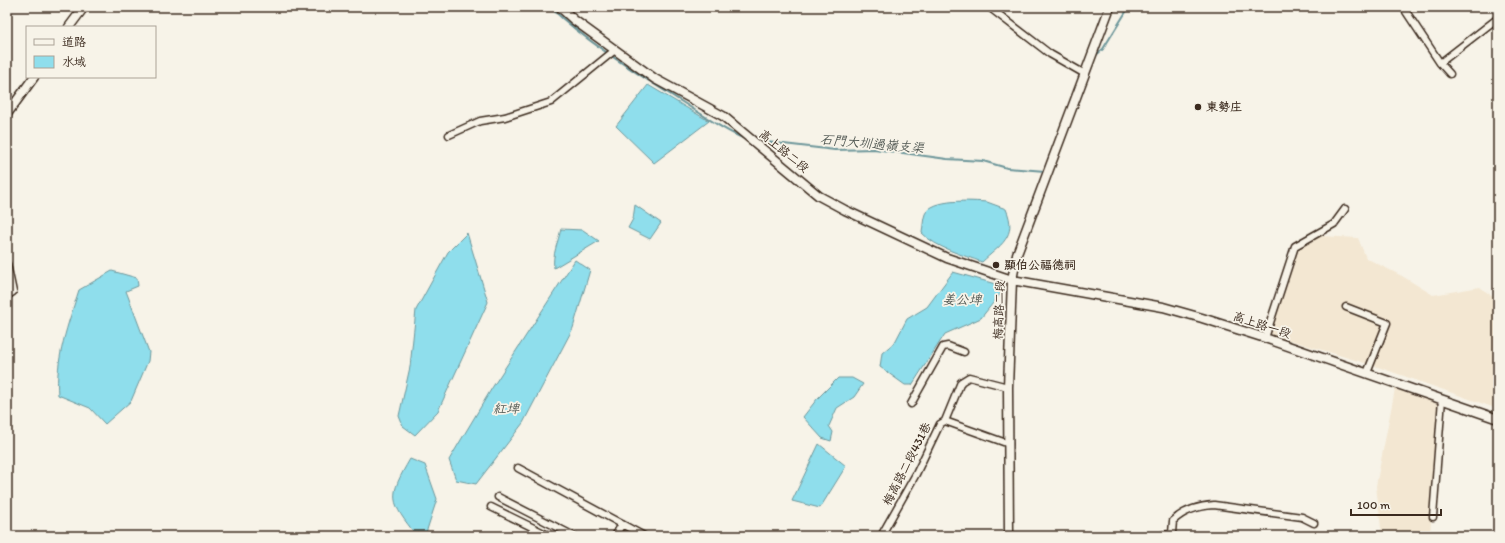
<svg xmlns="http://www.w3.org/2000/svg" width="1505" height="543" font-family="Itim,'LXGW WenKai TC',sans-serif">
	<style>
		.built { fill: #f3e7d2 }
		.water { fill: #8fdeec; stroke: #6d969a }
		.lines { fill: none; stroke-linecap: round; stroke-linejoin: round }
		.stream { stroke: #6d969a; stroke-width: 2 }
		.minor-casing { stroke: #3b2a1e; stroke-width: 9 }
		.tertiary-casing { stroke: #3b2a1e; stroke-width: 11 }
		.minor { stroke: #f7f3e8; stroke-width: 6 }
		.tertiary { stroke: #f7f3e8; stroke-width: 8 }
		.poi-dot { fill: #3b2a1e; stroke: #f7f3e8; stroke-width: 1.5 }
		.labels { text-anchor: middle; stroke-width: 3.5; stroke-linejoin: round; paint-order: stroke }
		.poi-label { font-size: 12px; font-weight: bold; fill: #3b2a1e; stroke: #f7f3e8; text-anchor: start }
		.street-label { font-size: 12px; fill: #3b2a1e; stroke: #f7f3e8 }
		.water-label { font-size: 13px; font-style: italic; fill: #505752; stroke: #f7f3e8 }
	</style>
	<rect width="100%" height="100%" fill="#f7f3e8"/>
	<filter id="ink" filterUnits="userSpaceOnUse"><feTurbulence type="fractalNoise" baseFrequency=".025" numOctaves="2"/><feDisplacementMap in="SourceGraphic" scale="8" xChannelSelector="R" yChannelSelector="G"/><feConvolveMatrix kernelMatrix="1 2 1 2 8 2 1 2 1" color-interpolation-filters="sRGB"/></filter>
	<g filter="url(#ink)">
		<path class="built" d="M1320,236L1358,238L1366,258L1402,276L1433,295L1480,287L1498,301V409L1378,367L1270,334L1297,248Z
			M1395,389L1439,403L1430,536H1382L1376,486Z"/>
		<path class="water" d="M648,85L709,121L654,163L616,126Z
			M987,202L1006,209C1018,237 1000,245 982,262C963,255 936,248 922,233C923,227 923,219 925,214C932,198 972,201 987,202Z
			M635,205L661,223L650,239L628,228L633,219Z
			M561,229L583,230L599,241L554,268C552,255 558,242 561,229Z
			M467,233L488,302L438,411L415,435L403,426L399,416L410,367L416,310L448,252Z
			M575,260L590,270L573,328L523,423L476,484L456,480L449,460L492,388Z
			M112,271L137,278L138,286L126,291L149,352L148,361L131,401L105,424L90,408L58,395C55,359 68,324 79,290Z
			M953,272L999,285L1001,293L981,318L945,334L912,385H905L880,367L882,353L895,342L907,319L927,307Z
			M838,378H852L863,384L854,397L837,408L829,426L833,432L831,441L822,438L803,417L817,399Z
			M819,444L846,466L820,508L792,501Z
			M410,459L425,465L437,499L425,536H417C389,501 388,497 410,459Z"/>
		<g class="lines">
			<path class="stream" d="M550,7C591,46 642,76 690,107C705,116 729,134 746,139
				M1094,57L1103,49L1129,7
				M1067,110L1085,64
				M758,141L835,150L874,149L947,159L983,161L1007,168L1045,171"/>
			<defs>
				<path id="minor" d="M989,7L1050,54L1085,74
					M1403,7L1440,63L1498,18
					M1440,63L1450,74
					M449,135L480,121L505,117L551,102L615,50
					M7,264L13,292L7,296
					M1346,307L1387,323L1367,373
					M1265,338L1295,246L1334,224L1345,209
					M911,404L943,347L948,346L964,352
					M945,421L961,382L969,377L1008,387
					M518,468L644,536
					M498,497L574,536
					M491,507L550,536
					M1433,517L1442,399
					M615,536L622,524
					M881,536L916,474L940,424L945,421L1009,444
					M1159,536L1172,533L1173,521C1184,510 1199,506 1214,505L1302,517L1314,523"/>
				<path id="tertiary" d="M560,7L574,20L655,79L723,116L819,196L845,210L947,258L1012,280L1163,307L1202,318L1265,338L1498,419
					M69,27L84,7
					M7,114L34,77
					M1009,536L1008,387L1012,280L1017,254L1110,7"/>
			</defs>
			<use href="#minor" class="minor-casing"/>
			<use href="#tertiary" class="tertiary-casing"/>
			<use href="#minor" class="minor"/>
			<use href="#tertiary" class="tertiary"/>
		</g>
	</g>
	<g class="poi-dot">
		<circle cx="1198" cy="107" r="4"/>
		<circle cx="996" cy="265" r="4"/>
	</g>
	<g class="labels">
		<g class="poi-label">
			<text x="1206" y="111">東勢庄</text>
			<text x="1004" y="269">顯伯公福德祠</text>
		</g>
		<g class="street-label">
			<text transform="translate(784 151) rotate(39)" y="4">高上路二段</text>
			<text transform="translate(999 310) rotate(-88)" y="4">梅高路二段</text>
			<text transform="translate(1262 325) rotate(18)" y="4">高上路一段</text>
			<text transform="translate(907 464) rotate(-63)" y="4">梅高路二段431巷</text>
		</g>
		<g class="water-label">
			<text transform="translate(872 143) rotate(5)" y="5">石門大圳過嶺支渠</text>
			<text x="962" y="304">姜公埤</text>
			<text x="506" y="413">紅埤</text>
		</g>
	</g>
	<rect width="1505" height="543" fill="none" stroke="#f7f3e8" stroke-width="24"/>
	<rect x="12" y="12" width="1481" height="519" fill="none" stroke="#3b2a1e" stroke-width="1.5" filter="url(#ink)"/>
	<rect x="26" y="26" width="130" height="52" fill="#f7f3e8" stroke="#aca397"/>
	<rect x="34" y="39" width="20" height="6" fill="#f7f3e8" stroke="#aca397"/>
	<text x="62" y="46" font-size="12" fill="#3b2a1e">道路</text>
	<rect x="34" y="56" width="20" height="12" fill="#8fdeec" stroke="#aca397"/>
	<text x="62" y="66" font-size="12" fill="#3b2a1e">水域</text>
	<path d="M1351 509v6h90v-6" fill="none" stroke="#3b2a1e" stroke-width="2"/>
	<text x="1357" y="509" font-size="12" fill="#3b2a1e" stroke="#f7f3e8" stroke-width="3" paint-order="stroke">100 m</text>
</svg>
